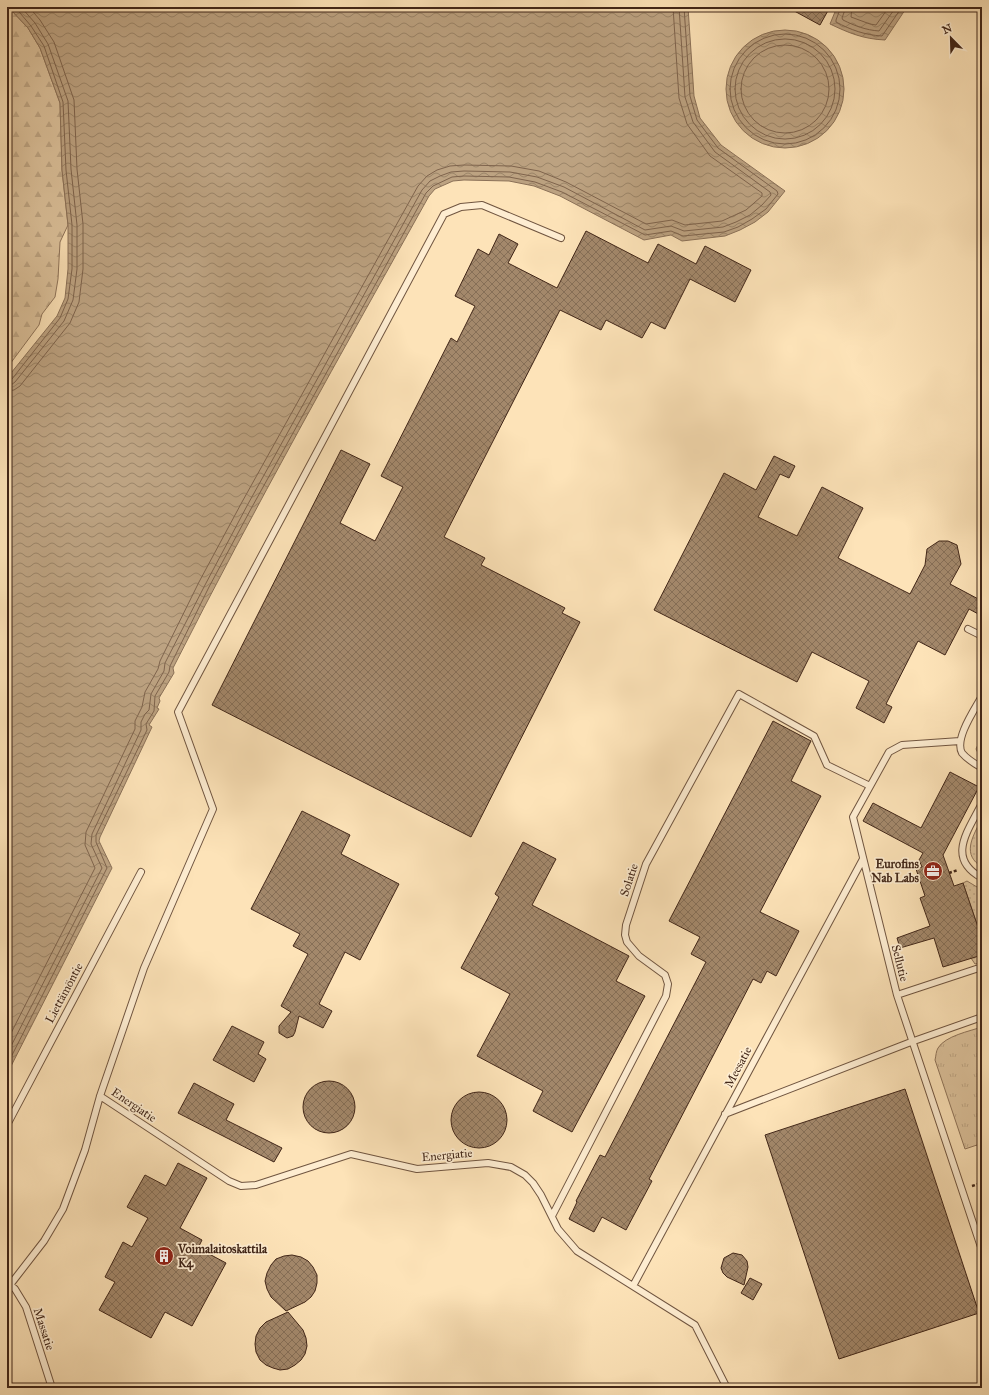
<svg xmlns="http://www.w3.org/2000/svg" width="989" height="1395" font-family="'IM FELL Great Primer',serif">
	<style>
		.grass { fill: url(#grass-dots); stroke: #8f745a }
		.forest { fill: url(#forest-firs); stroke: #8f745a }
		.wetland { fill: url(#wetland-marsh); stroke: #8f745a }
		.park { fill: url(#park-tufts); stroke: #8f745a }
		.water { fill: url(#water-waves); stroke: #8b7158 }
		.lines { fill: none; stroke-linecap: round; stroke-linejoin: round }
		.shore { stroke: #7f644d; stroke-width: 1 }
		.building { fill: url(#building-cross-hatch); stroke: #412618 }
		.service-casing { stroke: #705540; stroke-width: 8 }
		.path { stroke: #412618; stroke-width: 2.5; stroke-dasharray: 3 2; stroke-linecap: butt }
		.service { stroke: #feedd1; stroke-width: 6 }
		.labels { text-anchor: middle; stroke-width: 3.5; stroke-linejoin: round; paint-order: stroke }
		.poi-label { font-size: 12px; font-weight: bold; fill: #412618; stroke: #feedd1; text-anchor: end }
		.street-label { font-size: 12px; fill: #412618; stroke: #feedd1 }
	</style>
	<defs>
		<pattern id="grass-dots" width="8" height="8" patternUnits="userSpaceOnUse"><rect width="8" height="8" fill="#ddc39d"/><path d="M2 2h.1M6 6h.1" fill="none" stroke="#bfa786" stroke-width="1.8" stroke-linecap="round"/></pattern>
		<pattern id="forest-firs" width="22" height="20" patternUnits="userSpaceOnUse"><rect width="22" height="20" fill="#ddc39d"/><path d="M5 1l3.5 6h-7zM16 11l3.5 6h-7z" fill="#bfa786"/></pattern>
		<pattern id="wetland-marsh" width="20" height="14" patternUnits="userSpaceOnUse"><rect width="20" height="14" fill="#ddc39d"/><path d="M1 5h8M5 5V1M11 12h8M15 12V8" fill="none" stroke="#bfa786"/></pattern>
		<pattern id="park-tufts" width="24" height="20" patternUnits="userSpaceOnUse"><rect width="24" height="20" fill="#ddc39d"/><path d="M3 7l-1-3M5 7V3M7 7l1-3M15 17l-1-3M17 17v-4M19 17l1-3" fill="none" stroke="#bfa786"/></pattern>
		<pattern id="water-waves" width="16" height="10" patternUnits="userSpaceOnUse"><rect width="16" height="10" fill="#bda382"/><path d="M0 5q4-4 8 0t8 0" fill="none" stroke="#9b8569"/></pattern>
		<pattern id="building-cross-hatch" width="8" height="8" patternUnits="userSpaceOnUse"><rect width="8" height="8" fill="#a3886b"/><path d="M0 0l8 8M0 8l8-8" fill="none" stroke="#866f57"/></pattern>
	</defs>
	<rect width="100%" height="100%" fill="#fde3b8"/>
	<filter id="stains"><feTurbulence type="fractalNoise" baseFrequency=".005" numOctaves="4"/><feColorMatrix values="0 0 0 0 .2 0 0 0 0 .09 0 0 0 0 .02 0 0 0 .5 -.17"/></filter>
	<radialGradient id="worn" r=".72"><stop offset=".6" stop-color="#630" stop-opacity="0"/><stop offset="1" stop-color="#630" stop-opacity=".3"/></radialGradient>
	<path class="grass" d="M982,736V755H979L976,749Z
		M980,822L982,823V867C962,855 972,838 980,822Z
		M967,881L982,890V939L963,883Z
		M982,955V962L975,964L971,958Z"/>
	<path class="forest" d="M7,8L12,11L28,28L40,48L60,103L62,170L68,225L60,242L58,279L55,297L42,314L39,325L7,368V134L10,133L11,117L9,96L7,93Z"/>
	<path class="wetland" d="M7,93L9,96L11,117L10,133L7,134Z"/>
	<path class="park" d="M982,1027V1161L977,1145L965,1149L935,1060C936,1056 936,1051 938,1048C945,1036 970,1031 982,1027Z"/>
	<path class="water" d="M11,7H688L694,96L700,118L721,145L785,191L768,212L755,222L740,230L725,236L682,241L671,235L644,240L560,196L534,186L509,181L464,180L453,181L435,189L429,196C342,352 254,508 173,668L174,673L159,698L160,701L157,708L159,709L149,725L152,727L100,837L99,841L112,868L7,1074V378L57,316L65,298L68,269V225L62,170L60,103L40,48L28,28L12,11Z
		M837,7H907L885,40C863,39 849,33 830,24Z
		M726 89a59 59 0 1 1 118 0a59 59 0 1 1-118 0Z"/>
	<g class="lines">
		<path class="shore" d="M841,7L836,20V22C851,30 865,35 882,36L902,7
			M846,7L842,18L843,20C855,26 866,30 879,31L896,7
			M852,7L851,17L870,24L876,25L889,7
			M730 89a55 55 0 1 1 110 0a55 55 0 1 1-110 0Z
			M735 89a50 50 0 1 1 100 0a50 50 0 1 1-100 0Z
			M741 89a44 44 0 1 1 88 0a44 44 0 1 1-88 0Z
			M7,380L12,379L60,318L68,299L72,269V225L66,170L63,102L44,46L31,26L15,7
			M7,385H11L15,382L64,321L73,300L77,269V225L71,169L68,101L48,44L35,23L21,7
			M7,391L14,390L20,386L70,323L79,302L83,269V224L77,169L74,100L54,42L40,20L29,7
			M7,1041L95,868L85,845L86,832L135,729V721L142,707L145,692L158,669L160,661L199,582L242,502L418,186L427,176L437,170L450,166L464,165L511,166L539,171L566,182L646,224L672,220L685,225L722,221L746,210L762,196V193L710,156L687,124L679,98L673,7
			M7,1054L102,868L91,844L92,834L141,730V722L145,714L149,710L151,694L164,671L165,663L205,585L248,504L422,190L430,181L440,176L451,172L464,171L510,172L537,177L564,187L645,230L671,226L684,231L723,227L736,222L750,215L762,205L771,195L770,192L715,152L693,122L685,97L679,7
			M7,1065L107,868L96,842V835L147,730L146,724L154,711L155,696L169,672L170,666L209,587L252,507L426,193L433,186L452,177L464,176L509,177L535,182L562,192L645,235L671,231L683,236L724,232L738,227L752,219L766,209L778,194L777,191L718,148L697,120L690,96L684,7"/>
	</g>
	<path class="building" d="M787,7H830L820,25Z
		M586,231L648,263L658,244L696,264L705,246L751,270L735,302L690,279L665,329L651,322L642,338L606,320L601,330L560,310L444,537L485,558L481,565L565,608L562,613L580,622L471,837L212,705L341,450L370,464L340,523L375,541L403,487L381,476L451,338L457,342L475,306L455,296L478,249L489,255L499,234L518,244L508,263L557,288Z
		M774,456L795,466L789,478L780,474L758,517L797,536L822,487L863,508L838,558L910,594L925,565L927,549L939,541H948L957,545L961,564L950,584L982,601V616L969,609L945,655L918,641L886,704L892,707L884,723L856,708L869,681L812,652L797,682L654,610L724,473L756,490Z
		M773,721L811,741L791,781L821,796L760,912L799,931L776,976L767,971L761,983L753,979L649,1179L652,1181L626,1230L602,1217L594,1232L569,1219L577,1202L576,1201L600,1155L605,1157L706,962L691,954L700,937L669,921Z
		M950,772L979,787L943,855L954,886L963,883L982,939V955L943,967L934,938L900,948L897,938L930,926L920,898L925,896L916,869L922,867L919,860L923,853L863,821L873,803L921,828Z
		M302,811L350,835L341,854L399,884L360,960L345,952L319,1004L332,1011L323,1028L299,1016L295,1032L293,1036L287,1038L279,1033V1026L291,1012L281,1006L308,954L293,946L300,934L251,909Z
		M523,842L556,859L532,905L629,956L616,981L645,996L572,1132L533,1111L543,1091L477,1056L510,994L461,968L499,897L495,894Z
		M232,1026L264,1042L258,1054L266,1059L254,1082L213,1060Z
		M303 1107a26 26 0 1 1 52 0a26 26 0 1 1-52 0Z
		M194,1083L234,1104L226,1120L282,1148L274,1162L178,1113Z
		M905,1089L979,1313L839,1359L765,1135Z
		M451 1120a28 28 0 1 1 56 0a28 28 0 1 1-56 0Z
		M178,1163L207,1178L180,1228L202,1240L198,1248L226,1263L192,1326L165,1312L151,1338L99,1310L115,1282L105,1277L123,1242L132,1247L148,1218L127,1207L145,1175L166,1186Z
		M733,1253L742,1255L747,1261L748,1267L744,1285L727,1277L723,1273L721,1268L724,1258Z
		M292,1255L301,1257L308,1261L313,1267L317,1275V1283L315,1291L311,1297L305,1302L286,1311L271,1297L267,1289L265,1281L267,1273L271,1265L276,1259L284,1256Z
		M750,1278L762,1284L753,1300L741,1293Z
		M288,1312L303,1330L306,1338L307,1346L305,1354L301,1360L295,1365L288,1369L280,1370L273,1368L266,1365L260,1360L256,1352L255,1344L256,1336L260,1328L266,1322Z"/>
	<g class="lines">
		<defs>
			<path id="service" d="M968,629L982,636
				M982,696C975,709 954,739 962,753C967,759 975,764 982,768
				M960,741L902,745L889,752L853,817L897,995L982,1250
				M982,803C969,830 945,858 982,878
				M897,995L982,967
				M100,1096L229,1181L241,1186L256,1185L351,1154L417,1169L488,1163L511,1167L525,1175L533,1183L541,1195L558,1229L577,1251L695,1325L727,1388
				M725,1114L911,1042L982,1017
				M7,1125L141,872
				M552,1216L666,996L668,984L665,975L639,956L627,942L625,935L626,925L646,864L739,694L814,736L827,765L870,786
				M7,1282L15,1289L26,1307L52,1388
				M10,1285L44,1241L63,1209L85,1150L100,1096L144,968L213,809L178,712L444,214L461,207L482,205L561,238
				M633,1286L863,859"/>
		</defs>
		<use href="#service" class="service-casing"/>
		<path class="path" d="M949,873L958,870
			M972,1186L982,1183
			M978,1388L982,1386"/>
		<use href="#service" class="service"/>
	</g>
	<defs>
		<symbol id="office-disc" viewBox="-11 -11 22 22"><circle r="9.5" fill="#8f2418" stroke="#feedd1"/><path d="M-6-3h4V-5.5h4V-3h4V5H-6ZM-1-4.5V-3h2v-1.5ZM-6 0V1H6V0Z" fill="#fff"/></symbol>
		<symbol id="building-disc" viewBox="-11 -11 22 22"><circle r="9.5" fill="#8f2418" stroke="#feedd1"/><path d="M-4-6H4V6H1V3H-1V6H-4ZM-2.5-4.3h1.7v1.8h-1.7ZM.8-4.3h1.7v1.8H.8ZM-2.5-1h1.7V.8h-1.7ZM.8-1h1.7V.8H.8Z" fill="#fff"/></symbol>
	</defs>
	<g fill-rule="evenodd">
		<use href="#office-disc" x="922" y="860" width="22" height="22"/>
		<use href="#building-disc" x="153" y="1245" width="22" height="22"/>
	</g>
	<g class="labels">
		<g class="poi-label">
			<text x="919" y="868">Eurofins<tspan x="919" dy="14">Nab Labs</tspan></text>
			<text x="178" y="1253" text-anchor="start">Voimalaitoskattila<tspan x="178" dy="14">K4</tspan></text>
		</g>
		<g class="street-label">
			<text transform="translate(629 880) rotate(-72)" y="4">Solatie</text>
			<text transform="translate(900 963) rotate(76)" y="4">Sellutie</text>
			<text transform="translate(64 993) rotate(-62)" y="4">Liettämöntie</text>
			<text transform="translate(738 1067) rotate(-62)" y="4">Meesatie</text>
			<text transform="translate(134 1105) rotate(34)" y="4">Energiatie</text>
			<text transform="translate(447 1155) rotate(-5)" y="4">Energiatie</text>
			<text transform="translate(44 1329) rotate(72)" y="4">Massatie</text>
		</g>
	</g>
	<rect width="989" height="1395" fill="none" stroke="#fde3b8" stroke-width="24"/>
	<rect x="8" y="8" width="973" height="1379" fill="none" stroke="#412618" stroke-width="2"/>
	<rect x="12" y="12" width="965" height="1371" fill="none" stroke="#412618"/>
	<g transform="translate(951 38) rotate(337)" stroke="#feedd1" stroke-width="3" paint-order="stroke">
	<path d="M0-3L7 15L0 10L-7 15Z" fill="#412618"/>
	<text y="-6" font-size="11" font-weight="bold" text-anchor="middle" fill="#412618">N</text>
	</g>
	<rect width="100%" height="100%" filter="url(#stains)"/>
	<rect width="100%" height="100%" fill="url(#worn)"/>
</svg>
